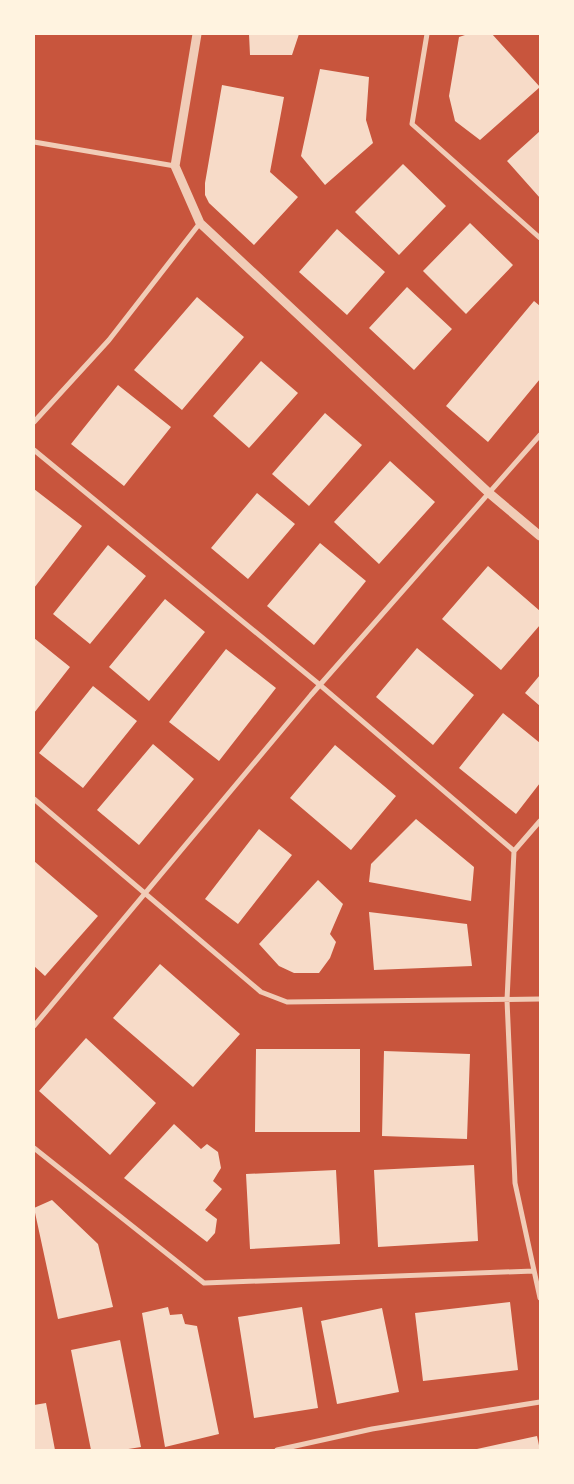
<svg xmlns="http://www.w3.org/2000/svg" width="574" height="1484" font-family="'Space Grotesk',sans-serif">
	<style>
		.building { fill: #f7dbc8 }
		.lines { fill: none; stroke-linecap: round; stroke-linejoin: round }
		.minor { stroke: #f1ccb7; stroke-width: 5 }
		.tertiary { stroke: #f1ccb7; stroke-width: 9 }
	</style>
	<rect width="100%" height="100%" fill="#c8553d"/>
	<path class="building" d="M249,34H299L292,55H250Z
		M468,34H492L540,87L480,140L455,121L449,96L459,37Z
		M320,69L369,77L366,120L373,143L325,185L301,156Z
		M222,85L284,97L270,172L298,197L254,245L209,203L205,195V183Z
		M540,131V198L507,161Z
		M403,164L446,206L399,255L355,212Z
		M470,223L513,265L466,314L423,271Z
		M337,229L385,272L347,315L299,272Z
		M407,287L452,329L414,370L369,328Z
		M197,297L244,337L182,410L134,370Z
		M534,301L540,306V379L488,442L446,406Z
		M261,361L298,393L249,448L213,416Z
		M118,385L171,427L124,486L71,444Z
		M325,413L362,445L309,506L272,474Z
		M390,461L435,502L379,564L334,522Z
		M34,489L82,526L34,588Z
		M257,493L295,524L248,579L211,548Z
		M320,543L366,581L314,645L267,606Z
		M108,545L146,576L90,644L53,614Z
		M488,566L540,611V625L501,670L442,619Z
		M165,599L205,632L149,701L109,667Z
		M34,638L70,667L34,713Z
		M417,648L474,695L433,745L376,697Z
		M226,649L276,688L219,761L169,722Z
		M540,675V706L525,693Z
		M93,686L137,721L83,788L39,753Z
		M503,713L540,743V783L516,814L459,768Z
		M153,744L194,779L139,845L97,810Z
		M335,745L396,796L351,850L290,798Z
		M416,819L474,867L471,901L369,882L371,864Z
		M259,829L292,855L238,924L205,899Z
		M34,861L98,916L45,976L34,966Z
		M318,880L343,904L330,934L336,942L330,958L319,973H294L279,966L259,944Z
		M369,912L467,924L472,966L374,970Z
		M160,964L240,1034L193,1087L113,1018Z
		M86,1038L156,1103L110,1155L39,1091Z
		M256,1049H360V1132H255Z
		M384,1051L470,1054L467,1139L382,1136Z
		M174,1124L201,1149L207,1144L218,1152L221,1168L213,1181L222,1189L205,1210L217,1219L215,1233L207,1242L124,1178Z
		M474,1165L478,1241L378,1247L374,1170Z
		M336,1170L340,1244L250,1249L246,1174Z
		M52,1200L98,1244L113,1307L58,1319L34,1208Z
		M510,1302L518,1370L423,1381L415,1313Z
		M168,1307L170,1315L182,1314L185,1324L197,1326L219,1434L165,1447L142,1313Z
		M302,1307L318,1408L254,1418L238,1317Z
		M382,1308L399,1392L337,1404L321,1321Z
		M120,1340L141,1447L122,1450H91L71,1350Z
		M46,1403L55,1450H34V1405Z
		M537,1436L540,1450H477V1449Z"/>
	<g class="lines">
		<path class="minor" d="M427,34L412,124L540,238
			M34,142L175,166
			M34,422L109,340L200,223
			M34,450L320,685L514,851
			M34,799L261,992L287,1002L540,999
			M540,821L514,851L507,1000L515,1183L540,1298
			M34,1026L311,695L540,435
			M34,1148L204,1283L534,1271
			M277,1450L372,1429L540,1402"/>
		<path class="tertiary" d="M197,34L175,166L200,223L489,493L540,536"/>
	</g>
	<rect width="574" height="1484" fill="none" stroke="#fff3e0" stroke-width="70"/>
</svg>
